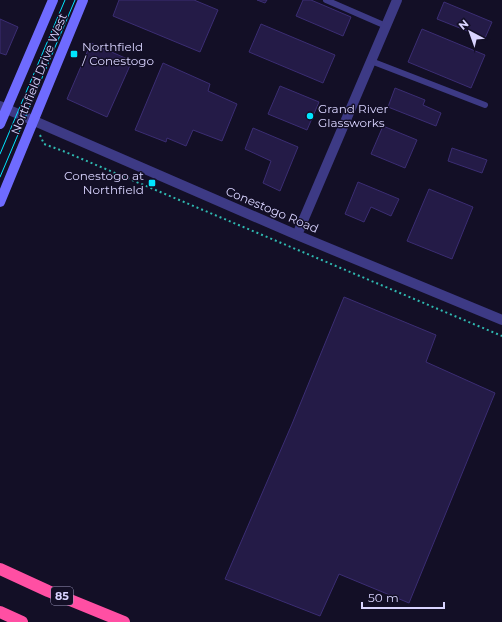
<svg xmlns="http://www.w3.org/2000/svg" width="502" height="622" font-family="Montserrat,sans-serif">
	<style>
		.building { fill: #241b47; stroke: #3b2d73 }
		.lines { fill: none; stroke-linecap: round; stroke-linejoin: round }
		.path { stroke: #2fb8b0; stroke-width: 2; stroke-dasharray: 2 3; stroke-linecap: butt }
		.service { stroke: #3d3a85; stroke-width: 6 }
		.minor { stroke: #3d3a85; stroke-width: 10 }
		.secondary { stroke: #6f6bff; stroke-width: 10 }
		.motorway { stroke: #ff4fa3; stroke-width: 12 }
		.tram { stroke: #00e5ff; stroke-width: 1 }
		.poi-dot { fill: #00e5ff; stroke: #130f26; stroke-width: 1.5 }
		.labels { text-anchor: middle; stroke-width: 3; stroke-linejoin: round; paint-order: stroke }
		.shield { fill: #130f26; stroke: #9e99be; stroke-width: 1 }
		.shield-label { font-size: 11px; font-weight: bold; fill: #d9d4ff }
		.poi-label { font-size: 12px; fill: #d9d4ff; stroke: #130f26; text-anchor: start }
		.street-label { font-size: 12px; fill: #d9d4ff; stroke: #130f26 }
	</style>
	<rect width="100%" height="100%" fill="#130f26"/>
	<path class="building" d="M119,0H194L218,10L200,52L113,16Z
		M257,0H267L265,3Z
		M303,0H311L351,17L343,36L296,16Z
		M444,2L492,22L485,38L437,19Z
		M0,19L18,27L6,55L0,53Z
		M261,24L335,55L323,83L249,52Z
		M422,29L485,55L471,88L408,62Z
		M91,43L132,61L107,117L67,99Z
		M163,63L210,84L208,91L237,104L222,141L193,130L186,146L167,138L166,142L135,130Z
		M280,86L319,102L307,130L268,114Z
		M395,88L425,100L423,105L441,113L436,126L388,107Z
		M383,126L417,140L405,168L371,154Z
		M253,128L298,147L280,191L263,183L271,161L245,149Z
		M452,148L487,160L482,173L448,161Z
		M358,182L399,199L391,216L371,207L364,222L345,214Z
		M429,189L473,207L452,259L407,241Z
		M344,297L436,335L426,362L495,393L409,603L339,574L320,616L225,579L292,424Z"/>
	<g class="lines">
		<path class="path" d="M40,135L44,144L63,151L502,336"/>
		<path class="service" d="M326,0L386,26
			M371,61L485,105"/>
		<path class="minor" d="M0,106L297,235L502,320
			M297,235L397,0"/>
		<path class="secondary" d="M0,124L53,0
			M0,202L83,0"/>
		<path class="motorway" d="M0,569L48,591L124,622
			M0,612L22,622"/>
		<path class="tram" d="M0,154L65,0
			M0,177L75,0"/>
	</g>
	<g class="poi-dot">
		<rect x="70" y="50" width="8" height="8" rx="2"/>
		<circle cx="310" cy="116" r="4"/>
		<rect x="148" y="179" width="8" height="8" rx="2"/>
	</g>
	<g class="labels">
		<rect class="shield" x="51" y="587" width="22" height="18" rx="3"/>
		<g class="shield-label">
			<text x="62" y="600">85</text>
		</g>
		<g class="poi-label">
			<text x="82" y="51">Northfield<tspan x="82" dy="14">/ Conestogo</tspan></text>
			<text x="318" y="113">Grand River<tspan x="318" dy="14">Glassworks</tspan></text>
			<text x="144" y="180" text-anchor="end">Conestogo at<tspan x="144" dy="14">Northfield</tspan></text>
		</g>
		<g class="street-label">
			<text transform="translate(39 74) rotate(-68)" y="4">Northfield Drive West</text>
			<text transform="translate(272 210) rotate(23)" y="4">Conestogo Road</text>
		</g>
	</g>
	<g transform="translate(470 32) rotate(319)" stroke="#130f26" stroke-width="3" paint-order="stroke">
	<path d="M0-3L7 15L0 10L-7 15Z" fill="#d9d4ff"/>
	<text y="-6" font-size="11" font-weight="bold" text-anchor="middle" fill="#d9d4ff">N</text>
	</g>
	<path d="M362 602v6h82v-6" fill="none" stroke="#d9d4ff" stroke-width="2"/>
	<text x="368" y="602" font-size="12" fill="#d9d4ff" stroke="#130f26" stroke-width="3" paint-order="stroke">50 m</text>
</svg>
